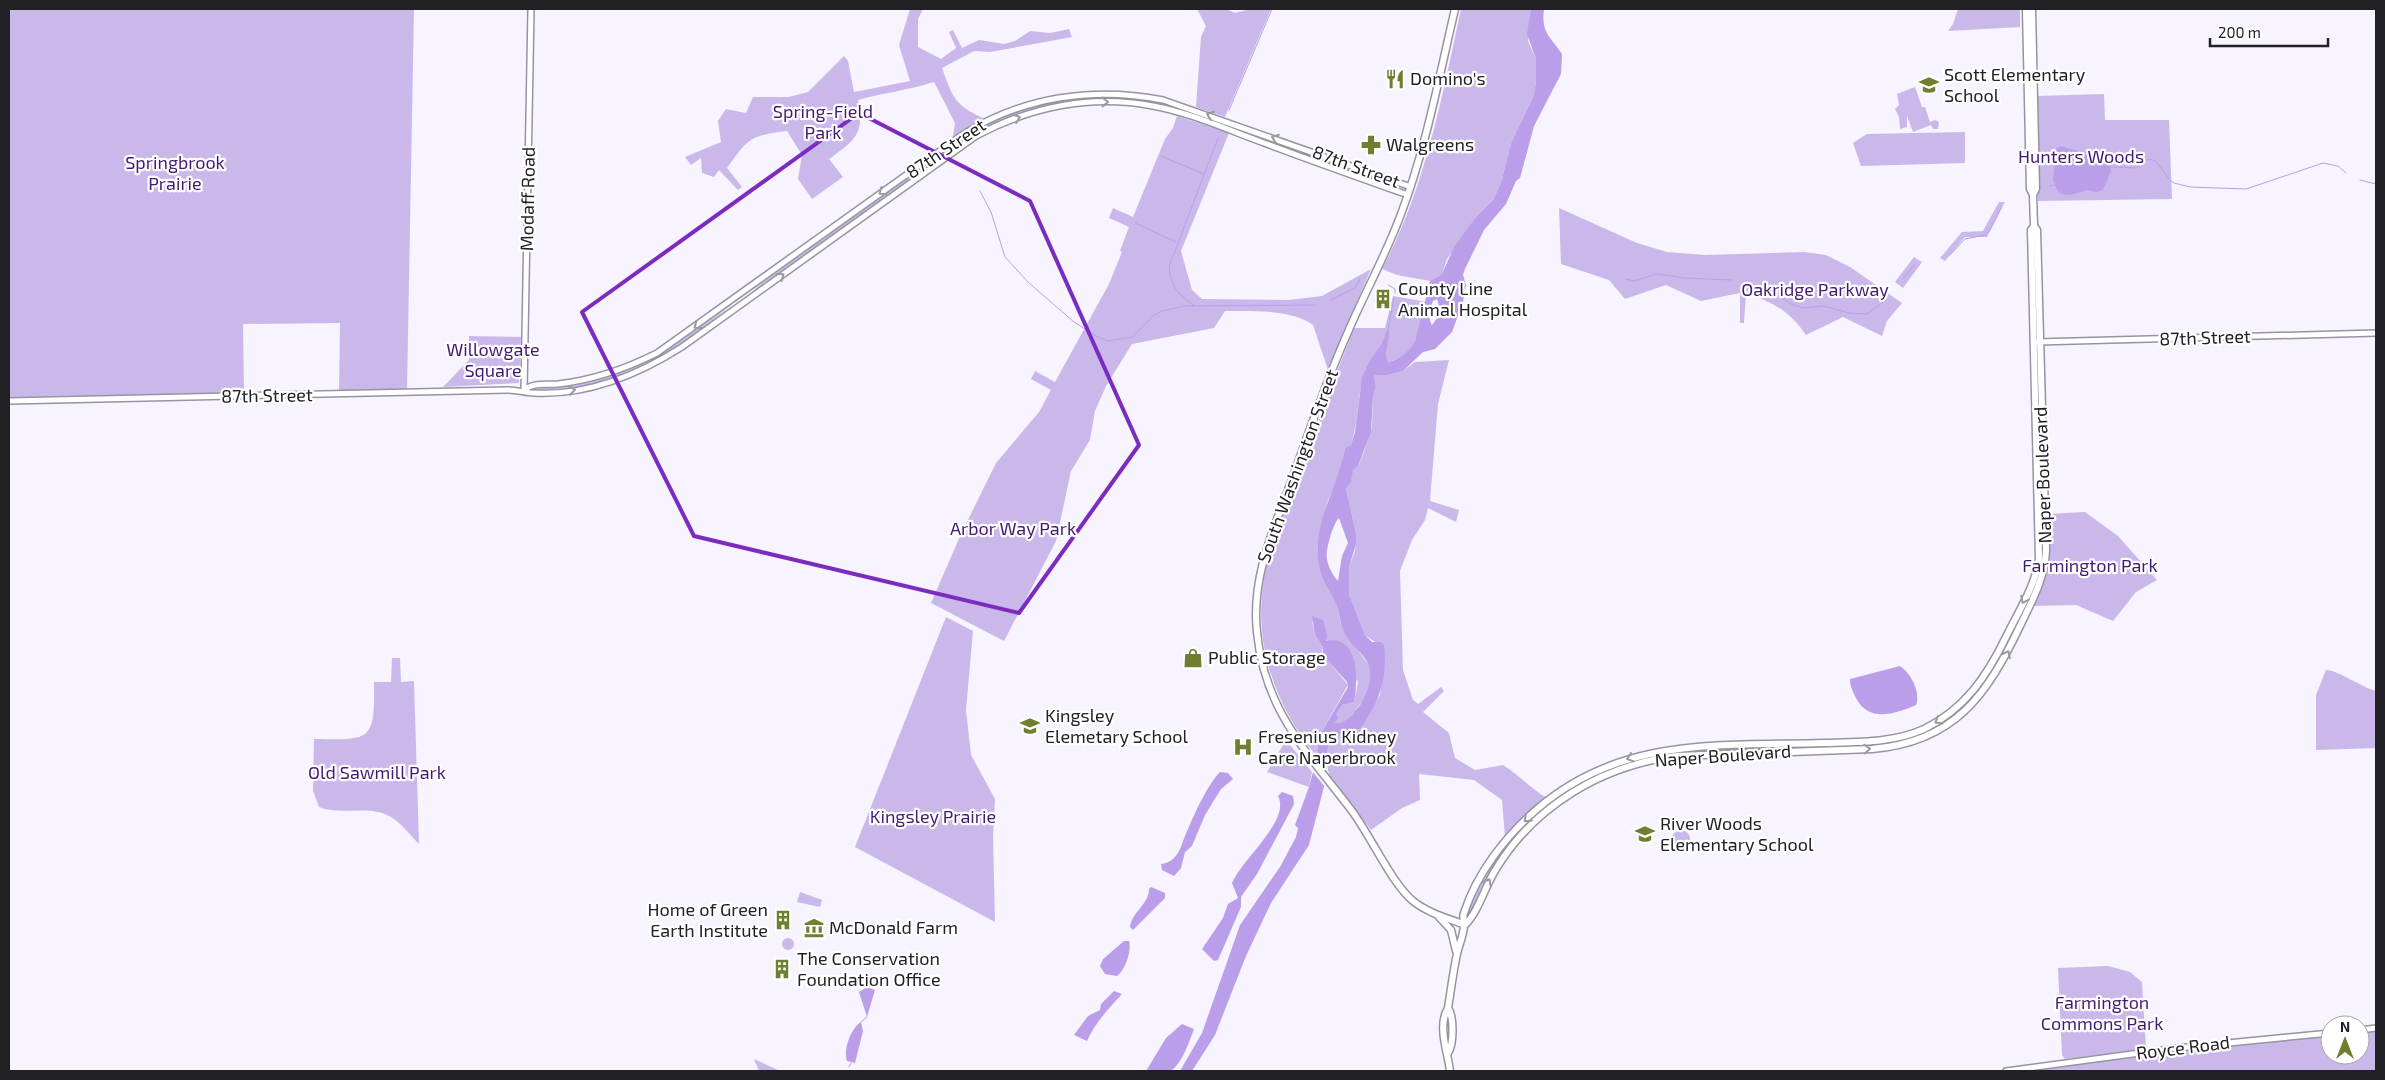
<svg xmlns="http://www.w3.org/2000/svg" width="2385" height="1080" font-family="'Exo 2',sans-serif">
	<style>
		.green { fill: #cab8eb }
		.water { fill: #ba9eea; fill-rule: evenodd }
		.pier { fill: #f7f3ff }
		.lines { fill: none; stroke-linecap: round; stroke-linejoin: round }
		.stream { stroke: #ba9eea; stroke-width: 1 }
		.river { stroke: #ba9eea; stroke-width: 7 }
		.tertiary-casing { stroke: #9893a1; stroke-width: 8 }
		.secondary-casing { stroke: #9893a1; stroke-width: 9 }
		.tertiary { stroke: #fff; stroke-width: 5 }
		.secondary { stroke: #fff; stroke-width: 6 }
		.oneway { stroke: #9b9b9d }
		.marked { fill: none; stroke: #7b2cbf; stroke-width: 4; stroke-linejoin: round }
		.labels { text-anchor: middle; stroke-width: 4.5; stroke-linejoin: round; paint-order: stroke }
		.poi-label { font-size: 18px; fill: #212025; stroke: #fff; text-anchor: start }
		.park-label { font-size: 18px; fill: #431a71; stroke: #fff }
		.street-label { font-size: 18px; fill: #212025; stroke: #fff }
	</style>
	<rect width="100%" height="100%" fill="#f7f3ff"/>
	<path class="green" d="M9,9H414L407,389L339,391L340,323L243,324L244,393L9,398Z
		M910,9H923L918,19V47L941,59L956,48L949,32L953,30L962,48L979,40L1004,44L1015,41L1030,31L1050,33L1069,29L1072,37L990,52L974,51L942,68C953,99 955,105 985,119L953,137L955,123L934,82C909,90 883,93 858,100C865,134 855,140 829,159L843,177L812,199L798,179L802,155L787,131C749,136 749,138 727,168L742,187L738,190L719,170L714,177L702,173L701,158L691,165L685,157L721,142L718,121L726,109L746,113L753,97H789L808,92L844,56L848,61L854,92L910,81L899,45Z
		M1197,9H1226L1235,13L1251,9H1271L1225,117L1196,107L1201,37L1206,26Z
		M1461,9H1531L1528,41L1536,59V81L1534,95L1511,143L1501,183L1493,200L1475,218L1447,259L1442,274L1430,281L1397,275L1382,269C1425,189 1442,97 1461,9Z
		M1958,9H2020V27L1948,31L1953,24Z
		M1915,87L1922,107H1925L1930,122L1935,120L1939,122L1938,129H1933L1931,125L1913,132L1907,116V127L1900,129L1899,117L1895,109L1899,105L1897,94Z
		M2104,94L2105,120H2169L2172,199L2038,201L2036,96Z
		M1126,97L1165,103L1089,99Z
		M1074,98L1000,121L969,138L929,165C967,126 1021,105 1074,98Z
		M1177,116L1229,133L1181,251L1192,290L1202,299L1289,300L1322,296L1371,269L1328,370L1313,325C1292,309 1251,311 1225,311L1214,328L1132,344L1106,386L1095,411L1090,440L1071,471L1056,541L1004,641L931,603L961,534L996,463L1039,412L1051,390L1031,379L1035,371L1055,382L1109,284L1122,252L1120,251L1129,227L1109,218L1113,208L1133,217L1165,139L1173,128Z
		M1965,132V163L1861,166L1853,143L1867,134Z
		M922,170L921,172L746,297L771,275L914,172Z
		M1999,202H2005L1987,237H1965L1945,261L1940,258L1962,232L1983,231Z
		M1559,208L1637,243L1667,252L1705,255L1804,252L1826,255L1850,267L1902,303L1887,321L1882,336L1843,317L1806,335C1791,312 1772,301 1746,294L1744,323H1740V293L1701,301L1666,285L1625,299L1609,280L1561,264Z
		M1914,257L1922,262L1903,288L1895,282Z
		M1393,296L1427,302C1421,314 1420,327 1416,340C1409,360 1383,363 1366,368C1357,391 1359,421 1351,445L1345,448L1340,472L1328,500L1317,548L1319,565L1336,603L1341,624L1346,635L1371,668V680L1364,700L1354,711V714L1341,723H1334L1336,713L1342,705L1354,702L1358,682L1312,621L1315,635L1323,647L1322,653L1348,685L1318,738L1317,757C1271,701 1250,634 1267,563C1275,532 1288,503 1299,473C1317,425 1335,376 1354,328H1385Z
		M732,305L675,349L620,377L574,388L532,390L596,380L639,365L664,352Z
		M469,336L521,337L519,383L443,387L469,360Z
		M1449,360L1438,404L1430,501L1459,510L1456,522L1428,508L1425,520L1412,540L1400,571L1403,670L1413,700L1418,704L1441,687L1444,691L1423,712L1449,733L1455,758L1475,770L1503,765C1519,775 1531,789 1547,798L1505,838L1502,800L1474,780L1419,774L1420,800L1402,808L1371,830L1328,774V745C1333,737 1346,730 1355,730L1380,695L1384,648L1365,635L1349,594V567L1355,551L1356,533L1346,489L1352,477V470L1358,466L1364,452L1372,427L1373,397L1376,387L1374,375H1388L1403,371L1415,362Z
		M2085,512L2118,536L2157,580L2136,592L2113,621L2076,605L2033,606C2049,572 2049,551 2047,514Z
		M946,617L973,631L966,710L971,755L995,799L993,837L995,922L855,847Z
		M392,658H400L401,682L414,681L419,844C410,835 401,823 391,817C370,804 341,816 319,807L313,791L314,739C371,740 375,742 374,682H391Z
		M2326,670C2336,669 2363,688 2376,691V748L2316,750V695Z
		M1972,698C1932,744 1883,746 1826,748L1903,738L1960,708Z
		M1286,740L1312,772L1309,787L1267,772Z
		M1808,746L1681,753L1621,765L1639,757L1701,749Z
		M1545,806C1511,841 1488,871 1470,916L1467,915C1480,871 1511,836 1545,806Z
		M1672 839a9 9 0 1 1 18 0a9 9 0 1 1-18 0Z
		M800,892L822,900L820,907L797,902Z
		M782 944a6 6 0 1 1 12 0a6 6 0 1 1-12 0Z
		M2108,966L2130,972L2142,982L2146,1049L2065,1059L2062,1055L2058,968Z
		M2376,1031V1071H2020L2181,1049L2330,1035V1055H2360V1032Z
		M754,1059L780,1071H759Z"/>
	<path class="water" d="M1531,9H1544C1541,33 1550,36 1562,54L1561,74L1534,126L1520,178L1516,181L1506,204L1484,230L1465,269L1463,275L1466,285L1463,302L1452,332L1435,349L1423,352L1403,371L1388,375H1374L1376,387L1373,397L1371,432L1358,466L1353,470L1351,482L1346,489L1356,533V544L1349,567V594L1365,635L1372,642H1381L1384,645C1388,679 1379,702 1360,729L1351,730L1335,737L1328,745L1327,775L1309,845L1271,903L1246,956L1215,1035L1192,1071H1180L1202,1033L1240,925L1280,867L1296,837L1298,828L1295,825L1309,787L1317,757L1318,738L1348,687L1347,682L1323,655V647L1315,635L1312,616L1323,620L1327,635L1326,641C1360,634 1358,682 1354,702L1342,705L1336,714L1338,718L1334,723H1341L1354,714V711C1361,706 1363,700 1366,693C1381,658 1355,656 1343,630C1340,622 1339,612 1336,604C1332,593 1324,584 1321,573C1307,531 1338,489 1345,448L1351,445L1355,432L1362,377L1370,360L1382,344L1388,328C1392,338 1382,350 1388,362C1399,360 1409,351 1415,342L1430,281L1442,274L1454,247L1475,218L1493,200L1501,183L1511,143L1534,95L1536,81V59L1527,34ZM1437,299L1442,315L1438,324L1432,326L1428,314L1433,301ZM1339,518L1348,543L1342,556L1338,581C1333,575 1328,567 1327,559C1325,551 1333,523 1339,518Z
		M2060,146L2089,154L2110,166L2111,171L2103,190L2096,192L2087,190C2077,193 2068,198 2058,192L2053,180L2056,149Z
		M1900,666C1911,673 1921,693 1916,705C1895,714 1869,723 1856,698C1853,692 1850,686 1850,679Z
		M1220,772L1228,773L1233,779L1221,789L1205,815L1192,846L1185,852L1181,868L1174,876L1162,870L1161,864C1180,862 1181,843 1188,829C1195,813 1208,784 1220,772Z
		M1282,792L1293,796L1294,804L1257,874L1241,897V907L1218,960L1214,961L1202,949L1223,918L1228,904L1238,898L1232,883C1242,859 1291,820 1278,796Z
		M1151,887L1165,893V898L1133,930L1130,927C1132,912 1149,904 1149,889Z
		M1124,941H1129C1132,951 1125,970 1117,976L1105,974L1100,966L1103,959Z
		M867,987L875,990L867,1017L859,992Z
		M1114,991L1122,994C1108,1009 1095,1023 1087,1041L1074,1035L1088,1016L1100,1010L1101,1004Z
		M861,1022L863,1031L855,1063L847,1061C843,1050 851,1028 861,1022Z
		M1182,1024L1194,1029C1190,1040 1181,1066 1170,1071C1164,1073 1153,1071 1146,1071L1166,1038Z"/>
	<path class="pier" d="M1317,757L1329,772L1325,787L1312,771Z"/>
	<g class="lines">
		<path class="stream" d="M1229,110L1272,9
			M1161,156L1204,174
			M2111,167L2137,168C2157,145 2161,175 2174,183L2190,187L2246,189L2323,163L2338,166L2346,173
			M2360,180L2376,184
			M2050,186L2054,185
			M980,191L991,212L1005,257L1029,283L1074,322L1096,336L1108,341L1132,337L1153,316L1162,311L1184,306L1315,305
			M1135,223L1176,242
			M1950,255L1965,239L1985,235L1990,230L2001,208
			M1626,279L1634,281L1657,274L1685,278L1732,280
			M1903,279L1914,265
			M1749,284L1764,286L1791,304L1803,308L1823,306L1849,313L1867,314L1886,300
			M1388,285L1395,289V293
			M1331,300L1355,288L1360,279
			M1193,305C1178,295 1171,286 1169,267L1218,138
			M1388,329L1394,298
			M861,1022L867,1017
			M849,1067L851,1063"/>
		<path class="river" d="M1431,332L1440,320L1444,306"/>
		<defs>
			<path id="tertiary" d="M2037,342L2376,333
				M524,390C534,382 546,385 558,384C593,380 625,369 657,353L962,135C1022,97 1093,86 1163,100L1411,187
				M524,390L531,9
				M9,401L507,390C518,390 525,393 534,393C587,396 638,375 682,347L976,136C1030,107 1091,94 1153,106C1191,113 1228,130 1264,143C1312,161 1360,178 1408,195
				M2360,1030L2376,1028
				M2006,1071L2177,1048L2330,1033"/>
			<path id="secondary" d="M1455,9C1439,77 1426,148 1401,214C1386,255 1365,292 1348,332C1326,381 1309,432 1291,482C1273,530 1251,579 1257,632C1264,708 1305,750 1349,807C1369,832 1391,883 1413,901C1428,913 1447,918 1465,925
				M2026,9L2030,189L2033,195
				M1439,917L1451,930L1456,951
				M1465,925C1479,911 1485,886 1496,869C1535,805 1603,765 1677,756L1872,749C1955,742 1987,695 2020,626C2032,601 2045,578 2046,550L2037,230L2034,226L2033,195L2036,189L2032,9
				M1448,1008C1454,1017 1454,1044 1448,1053
				M1450,1071C1448,1053 1437,1026 1448,1008C1451,990 1453,972 1457,954C1459,945 1464,934 1464,925C1465,921 1462,918 1464,913C1477,873 1505,837 1536,810C1621,736 1719,746 1824,743C1858,742 1893,743 1924,729C1965,709 1987,676 2006,637C2018,612 2035,587 2039,559L2031,230L2034,226"/>
		</defs>
		<use href="#tertiary" class="tertiary-casing"/>
		<use href="#secondary" class="secondary-casing"/>
		<use href="#tertiary" class="tertiary"/>
		<use href="#secondary" class="secondary"/>
	</g>
	<defs><path id="oneway-chevron" d="M-2-3.5L2.5 0L-2 3.5" fill="none" stroke-width="1.6" stroke-linecap="round" stroke-linejoin="round" transform="scale(1.25)"/></defs>
	<g class="oneway">
		<use href="#oneway-chevron" transform="translate(1105 102)"/>
		<use href="#oneway-chevron" transform="translate(1210 115) rotate(-160)"/>
		<use href="#oneway-chevron" transform="translate(1017 118) rotate(-20)"/>
		<use href="#oneway-chevron" transform="translate(1275 138) rotate(-160)"/>
		<use href="#oneway-chevron" transform="translate(882 192) rotate(144)"/>
		<use href="#oneway-chevron" transform="translate(781 276) rotate(-36)"/>
		<use href="#oneway-chevron" transform="translate(697 326) rotate(144)"/>
		<use href="#oneway-chevron" transform="translate(572 390) rotate(-8)"/>
		<use href="#oneway-chevron" transform="translate(2024 600) rotate(116)"/>
		<use href="#oneway-chevron" transform="translate(2007 654) rotate(-63)"/>
		<use href="#oneway-chevron" transform="translate(1938 721) rotate(150)"/>
		<use href="#oneway-chevron" transform="translate(1867 749) rotate(-3)"/>
		<use href="#oneway-chevron" transform="translate(1630 758) rotate(162)"/>
		<use href="#oneway-chevron" transform="translate(1527 819) rotate(137)"/>
		<use href="#oneway-chevron" transform="translate(1488 882) rotate(-61)"/>
	</g>
	<path class="marked" d="M859,113L1030,201L1139,445L1019,613L694,536L582,312Z"/>
	<defs>
		<symbol id="restaurant-bare" viewBox="-9 -9 18 18"><path d="M-5-6h1v4h1v-4h1v4h1v-4h1v5L-1.5 .5V6h-2V.5L-5-1ZM5-6V6H3V1.5H1.5Q1.5-4 5-6Z" fill="#6e7f2f" stroke="#fff" stroke-width="2.5" paint-order="stroke"/></symbol>
		<symbol id="school-bare" viewBox="-9 -9 18 18"><path d="M0-5L7-2L0 1L-7-2ZM-4 1L0 2.5L4 1V4Q0 6-4 4Z" fill="#6e7f2f" stroke="#fff" stroke-width="2.5" paint-order="stroke"/></symbol>
		<symbol id="pharmacy-bare" viewBox="-9 -9 18 18"><path d="M-2-6h4v4h4v4h-4v4h-4v-4h-4v-4h4Z" fill="#6e7f2f" stroke="#fff" stroke-width="2.5" paint-order="stroke"/></symbol>
		<symbol id="building-bare" viewBox="-9 -9 18 18"><path d="M-4-6H4V6H1V3H-1V6H-4ZM-2.5-4.3h1.7v1.8h-1.7ZM.8-4.3h1.7v1.8H.8ZM-2.5-1h1.7V.8h-1.7ZM.8-1h1.7V.8H.8Z" fill="#6e7f2f" stroke="#fff" stroke-width="2.5" paint-order="stroke"/></symbol>
		<symbol id="shop-bare" viewBox="-9 -9 18 18"><path d="M-5-2.5h2.3a2.7 3.5 0 0 1 5.4 0H5L5.5 6h-11ZM-1.5-2.5h3a1.5 2.3 0 0 0-3 0Z" fill="#6e7f2f" stroke="#fff" stroke-width="2.5" paint-order="stroke"/></symbol>
		<symbol id="hospital-bare" viewBox="-9 -9 18 18"><path d="M-5-5h3v3.5h4V-5h3V5h-3V1.5h-4V5h-3Z" fill="#6e7f2f" stroke="#fff" stroke-width="2.5" paint-order="stroke"/></symbol>
		<symbol id="museum-bare" viewBox="-9 -9 18 18"><path d="M0-6L6-3V-2H-6V-3ZM-5-1h2V3h-2ZM-1-1h2V3h-2ZM3-1h2V3H3ZM-6 4H6V6H-6Z" fill="#6e7f2f" stroke="#fff" stroke-width="2.5" paint-order="stroke"/></symbol>
	</defs>
	<g fill-rule="evenodd">
		<use href="#restaurant-bare" x="1381" y="65" width="28" height="28"/>
		<use href="#school-bare" x="1915" y="71" width="28" height="28"/>
		<use href="#pharmacy-bare" x="1357" y="131" width="28" height="28"/>
		<use href="#building-bare" x="1369" y="285" width="28" height="28"/>
		<use href="#shop-bare" x="1179" y="644" width="28" height="28"/>
		<use href="#school-bare" x="1016" y="712" width="28" height="28"/>
		<use href="#hospital-bare" x="1229" y="733" width="28" height="28"/>
		<use href="#school-bare" x="1631" y="820" width="28" height="28"/>
		<use href="#building-bare" x="769" y="906" width="28" height="28"/>
		<use href="#museum-bare" x="800" y="914" width="28" height="28"/>
		<use href="#building-bare" x="768" y="955" width="28" height="28"/>
	</g>
	<g class="labels">
		<g class="poi-label">
			<text x="1944" y="81">Scott Elementary<tspan x="1944" dy="21">School</tspan></text>
			<text x="1410" y="85">Domino's</text>
			<text x="1386" y="151">Walgreens</text>
			<text x="1398" y="295">County Line<tspan x="1398" dy="21">Animal Hospital</tspan></text>
			<text x="1208" y="664">Public Storage</text>
			<text x="1045" y="722">Kingsley<tspan x="1045" dy="21">Elemetary School</tspan></text>
			<text x="1258" y="743">Fresenius Kidney<tspan x="1258" dy="21">Care Naperbrook</tspan></text>
			<text x="1660" y="830">River Woods<tspan x="1660" dy="21">Elementary School</tspan></text>
			<text x="768" y="916" text-anchor="end">Home of Green<tspan x="768" dy="21">Earth Institute</tspan></text>
			<text x="829" y="934">McDonald Farm</text>
			<text x="797" y="965">The Conservation<tspan x="797" dy="21">Foundation Office</tspan></text>
		</g>
		<g class="park-label">
			<text x="823" y="118">Spring-Field<tspan x="823" dy="21">Park</tspan></text>
			<text x="2081" y="163">Hunters Woods</text>
			<text x="175" y="169">Springbrook<tspan x="175" dy="21">Prairie</tspan></text>
			<text x="1815" y="296">Oakridge Parkway</text>
			<text x="493" y="356">Willowgate<tspan x="493" dy="21">Square</tspan></text>
			<text x="1013" y="535">Arbor Way Park</text>
			<text x="2090" y="572">Farmington Park</text>
			<text x="377" y="779">Old Sawmill Park</text>
			<text x="933" y="823">Kingsley Prairie</text>
			<text x="2102" y="1009">Farmington<tspan x="2102" dy="21">Commons Park</tspan></text>
		</g>
		<g class="street-label">
			<text transform="translate(946 149) rotate(-34)" y="6">87th Street</text>
			<text transform="translate(1356 167) rotate(20)" y="6">87th Street</text>
			<text transform="translate(528 199) rotate(-89)" y="6">Modaff Road</text>
			<text transform="translate(2205 338) rotate(-2)" y="6">87th Street</text>
			<text transform="translate(267 396) rotate(-1)" y="6">87th Street</text>
			<text transform="translate(1298 466) rotate(-70)" y="6">South Washington Street</text>
			<text transform="translate(2043 475) rotate(-92)" y="6">Naper Boulevard</text>
			<text transform="translate(1723 756) rotate(-4)" y="6">Naper Boulevard</text>
			<text transform="translate(2183 1048) rotate(-7)" y="6">Royce Road</text>
		</g>
	</g>
	<rect width="2385" height="1080" fill="none" stroke="#212025" stroke-width="20"/>
	<g transform="translate(2345 1040)"><circle r="24" fill="#ffffff" stroke="#a6a6a8"/>
	<path d="M0-4L9 19L0 12L-9 19Z" fill="#6e7f2f"/>
	<text y="-8" font-size="14" font-weight="bold" text-anchor="middle" fill="#212025">N</text>
	</g>
	<path d="M2210 38v8h118v-8" fill="none" stroke="#212025" stroke-width="2.5"/>
	<text x="2218" y="38" font-size="15" fill="#212025" stroke="#ffffff" stroke-width="4" paint-order="stroke">200 m</text>
</svg>
